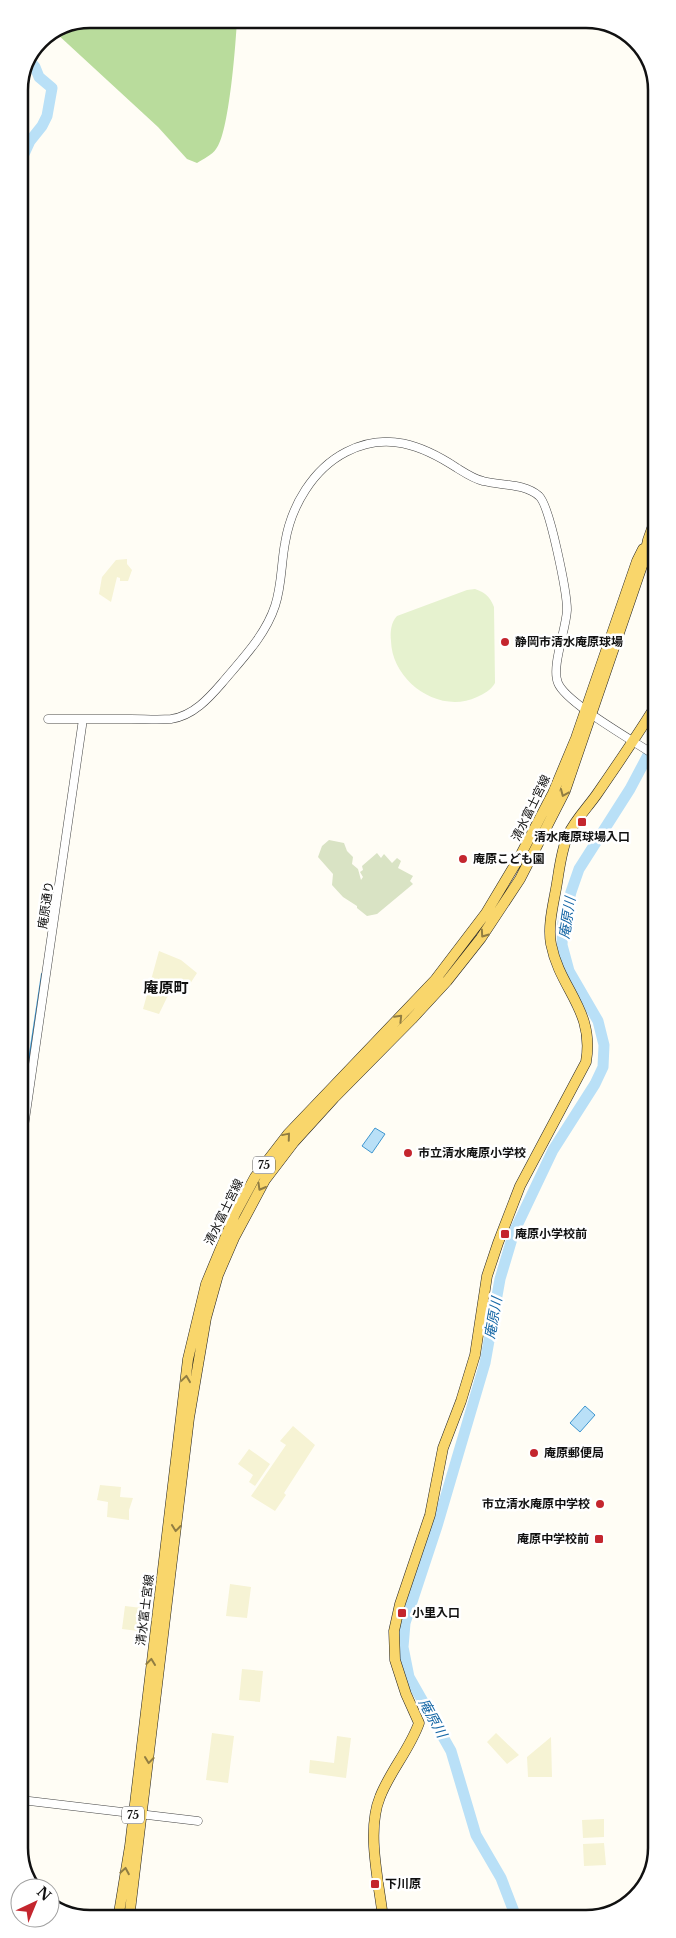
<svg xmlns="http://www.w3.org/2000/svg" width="676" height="1938" font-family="'Libre Baskerville','Noto Sans JP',serif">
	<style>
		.farmland { fill: #f6f3d4 }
		.forest { fill: #b9dc9c }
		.cemetery { fill: #d9e3c4 }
		.pitch { fill: #e6f2cf }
		.water { fill: #b9e0f7; stroke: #3f96cf }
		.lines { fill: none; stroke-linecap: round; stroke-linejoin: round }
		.stream { stroke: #3f96cf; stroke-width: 2 }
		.river { stroke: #b9e0f7; stroke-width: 11 }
		.minor-casing { stroke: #444; stroke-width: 9 }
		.major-casing { stroke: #222; stroke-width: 11 }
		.minor { stroke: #fff; stroke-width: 8 }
		.major { stroke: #f9d66b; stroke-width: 10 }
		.oneway { stroke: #917d42 }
		.poi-dot { fill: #c4262e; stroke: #fff; stroke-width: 2 }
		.labels { text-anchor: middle; stroke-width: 5; stroke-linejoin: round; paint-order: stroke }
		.shield { fill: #fff; stroke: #585858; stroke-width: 1 }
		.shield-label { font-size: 11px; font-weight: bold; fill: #111 }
		.poi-label { font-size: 12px; font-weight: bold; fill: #111; stroke: #fff; text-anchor: start }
		.street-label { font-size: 12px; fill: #111; stroke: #fff }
		.water-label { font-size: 14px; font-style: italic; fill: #1768a6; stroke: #fff }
		.quarter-label { font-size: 15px; font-weight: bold; fill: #111; stroke: #fff }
		.rim { fill: none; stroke: #111; stroke-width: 2.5 }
	</style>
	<rect width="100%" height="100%" fill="#fffdf5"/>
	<path class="farmland" d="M127,559V564L132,570L128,581H120V578L117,577L111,602L99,594L102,577L116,560Z
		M159,951L181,960L197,973L188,987L175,981L159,1014L143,1009Z
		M293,1426L315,1445L284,1493L286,1495L275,1511L251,1496L286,1445L280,1441Z
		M249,1449L270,1464L255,1486L249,1482L253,1475L238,1464Z
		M100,1485L121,1487L120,1497L133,1498L129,1510V1520L107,1517L108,1502L97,1500Z
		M230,1584L251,1587L247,1618L226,1616Z
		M125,1606L150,1609L147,1632L122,1629Z
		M242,1669L263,1671L260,1702L239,1700Z
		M212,1733L234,1736L228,1783L206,1780Z
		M496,1733L519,1755L507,1764L487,1742Z
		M337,1736L351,1738L346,1778L309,1773L310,1760L334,1763Z
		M551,1737L552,1777H528L527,1757Z
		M604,1819V1837L583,1838L582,1820Z
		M604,1843L606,1865L584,1866L583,1844Z"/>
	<path class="forest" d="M90,19H237C236,42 229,135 216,149C212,155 203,159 197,163L187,159L158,127L56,33Z"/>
	<path class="cemetery" d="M329,840L344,843L347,851L353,857L352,864L358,869L361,880L363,877L360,872L363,870L362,866L377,853L381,858L384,854L392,863L397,858L401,861L398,868L413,876L410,881L413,884L377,914L367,916L357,908V906L343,897L332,885L333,874L318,857L322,846Z"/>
	<path class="pitch" d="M475,589C486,593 490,597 494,607L495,683C491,690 484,694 477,697C439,715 392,681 391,641C390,632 391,622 397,616L467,590Z"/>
	<path class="water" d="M375,1128L385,1134L372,1153L362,1146Z
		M585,1406L595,1415L580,1432L570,1423Z"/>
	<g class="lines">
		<path class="stream" d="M20,1120L42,974"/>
		<path class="river" d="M19,165L30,141L42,126L47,116L52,88L39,77L35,67L30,61
			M516,1917L501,1878L476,1835L451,1751L409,1677L403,1647L405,1623L437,1526L485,1363L500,1279L514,1232L553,1150L595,1084L603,1067L604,1045L598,1021L569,971L562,945L563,922L571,892L579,869L630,789L656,740"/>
		<defs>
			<path id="minor" d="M48,719C76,719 104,719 131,719C144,719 158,720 171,719C193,716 209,698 222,683C242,659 265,636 275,606C282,585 281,564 285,543C291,506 313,469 346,452C386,431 422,445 457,468C465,473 474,479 483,481C502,486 524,483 539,496C550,506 567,593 567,610C566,630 551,667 558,683C566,703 634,741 656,756
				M20,1154L83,719
				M21,1800L198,1821"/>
			<path id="major" d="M383,1918C379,1882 366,1831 380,1797C390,1771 410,1749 419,1723L406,1694L395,1660L394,1631L400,1604L430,1515L443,1448L461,1401L475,1355L487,1276L498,1243L520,1186L586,1062C595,1010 560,990 551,944C548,928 552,910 555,894C559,875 560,853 568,835C575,820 588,807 597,794C617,765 637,736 656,705
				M118,1919L130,1846L188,1359L206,1284L235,1214L255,1177L288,1134L435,980L486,913L519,858L553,793L576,738L637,561L643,549
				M129,1919L189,1418L206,1318L218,1275L234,1238L265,1180L294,1142L334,1098L412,1019L447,981L481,938L520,879L565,791L643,563L648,540L655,520"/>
		</defs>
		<use href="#minor" class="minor-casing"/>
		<use href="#major" class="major-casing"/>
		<use href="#minor" class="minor"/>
		<use href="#major" class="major"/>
	</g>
	<defs><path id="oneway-chevron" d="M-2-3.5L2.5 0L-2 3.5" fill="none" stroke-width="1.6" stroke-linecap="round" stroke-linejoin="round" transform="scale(1.25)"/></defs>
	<g class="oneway">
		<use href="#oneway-chevron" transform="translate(564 793) rotate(113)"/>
		<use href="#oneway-chevron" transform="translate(484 934) rotate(125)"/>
		<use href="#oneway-chevron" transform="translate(399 1018) rotate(-46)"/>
		<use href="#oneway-chevron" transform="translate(287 1136) rotate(-50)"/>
		<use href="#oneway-chevron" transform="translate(261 1187) rotate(120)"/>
		<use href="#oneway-chevron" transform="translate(186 1379) rotate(-82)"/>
		<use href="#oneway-chevron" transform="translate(176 1528) rotate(97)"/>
		<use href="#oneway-chevron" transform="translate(151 1662) rotate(-83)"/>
		<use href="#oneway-chevron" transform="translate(149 1760) rotate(97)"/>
		<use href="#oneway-chevron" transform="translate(125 1871) rotate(-80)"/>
	</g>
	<g class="poi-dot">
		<circle cx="505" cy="642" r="5"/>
		<rect x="577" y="817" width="10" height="10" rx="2.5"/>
		<circle cx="463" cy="859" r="5"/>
		<circle cx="408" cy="1153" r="5"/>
		<rect x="500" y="1229" width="10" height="10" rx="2.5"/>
		<circle cx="534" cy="1453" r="5"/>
		<circle cx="600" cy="1504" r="5"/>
		<rect x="594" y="1534" width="10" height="10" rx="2.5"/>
		<rect x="397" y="1608" width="10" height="10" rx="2.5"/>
		<rect x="370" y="1879" width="10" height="10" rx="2.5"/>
	</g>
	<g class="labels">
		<g class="shield">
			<rect x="253" y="1156.5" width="22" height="17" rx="4"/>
			<rect x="122" y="1806.5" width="22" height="17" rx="4"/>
		</g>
		<g class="shield-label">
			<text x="264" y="1169">75</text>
			<text x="133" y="1819">75</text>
		</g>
		<g class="poi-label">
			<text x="515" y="646">静岡市清水庵原球場</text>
			<text x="582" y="841" text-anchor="middle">清水庵原球場入口</text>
			<text x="473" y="863">庵原こども園</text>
			<text x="418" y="1157">市立清水庵原小学校</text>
			<text x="515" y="1238">庵原小学校前</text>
			<text x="544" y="1457">庵原郵便局</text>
			<text x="590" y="1508" text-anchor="end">市立清水庵原中学校</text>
			<text x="589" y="1543" text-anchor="end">庵原中学校前</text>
			<text x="412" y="1617">小里入口</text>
			<text x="385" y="1888">下川原</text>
		</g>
		<g class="street-label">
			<text transform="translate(531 808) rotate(-64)" y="4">清水富士宮線</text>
			<text transform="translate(46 905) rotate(-82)" y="4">庵原通り</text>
			<text transform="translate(224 1212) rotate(-64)" y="4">清水富士宮線</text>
			<text transform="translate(145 1610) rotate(-83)" y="4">清水富士宮線</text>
		</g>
		<g class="water-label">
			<text transform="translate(567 918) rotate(-81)" y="5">庵原川</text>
			<text transform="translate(493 1318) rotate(-80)" y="5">庵原川</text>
			<text transform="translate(433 1718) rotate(61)" y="5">庵原川</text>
		</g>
		<g class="quarter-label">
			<text x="166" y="993">庵原町</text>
		</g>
	</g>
	<path d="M0 0H676V1938H0ZM90 28H586A62 62 0 0 1 648 90V1848A62 62 0 0 1 586 1910H90A62 62 0 0 1 28 1848V90A62 62 0 0 1 90 28Z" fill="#fff" fill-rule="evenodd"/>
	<path class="rim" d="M90 28H586A62 62 0 0 1 648 90V1848A62 62 0 0 1 586 1910H90A62 62 0 0 1 28 1848V90A62 62 0 0 1 90 28Z"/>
	<g transform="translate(35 1903) rotate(44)"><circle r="24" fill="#ffffff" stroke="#a0a0a0"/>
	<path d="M0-4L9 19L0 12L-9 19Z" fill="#c4262e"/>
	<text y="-8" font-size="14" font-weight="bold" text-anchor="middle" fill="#111111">N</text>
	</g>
</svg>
